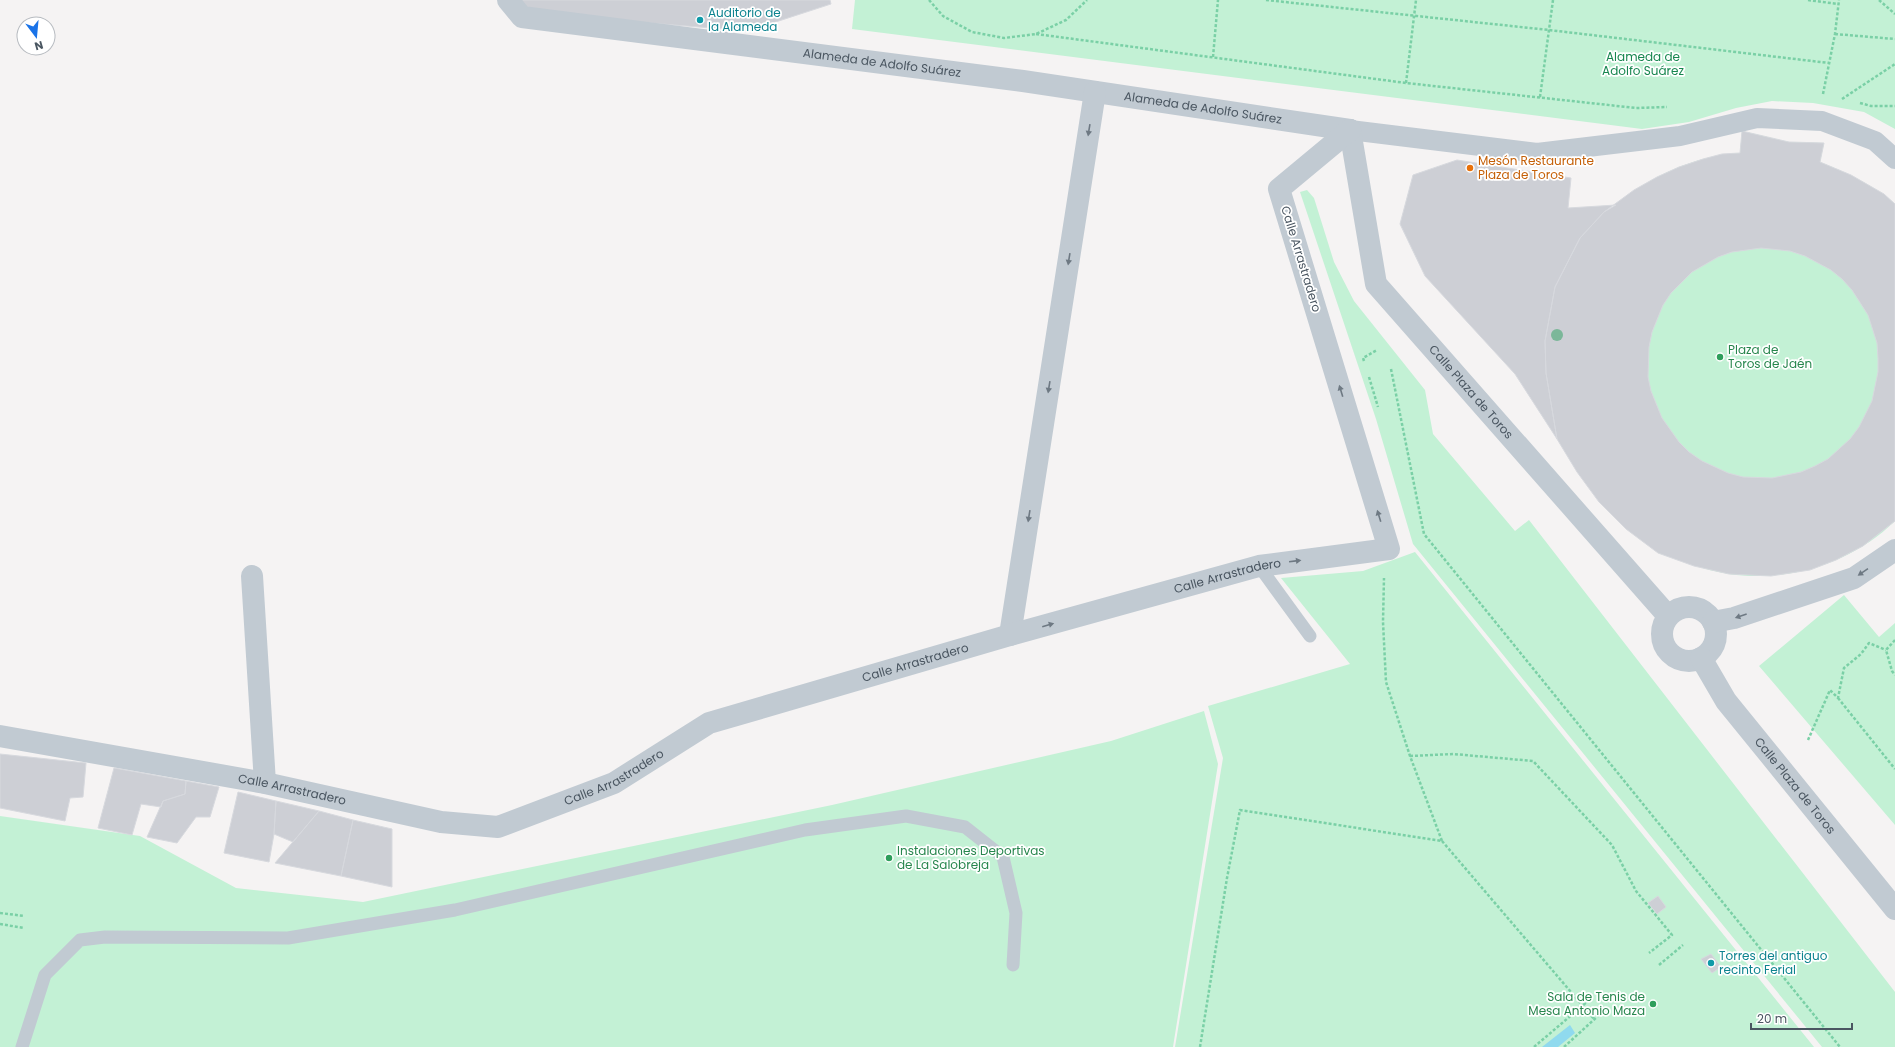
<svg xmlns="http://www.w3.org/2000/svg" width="1895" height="1047" font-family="Poppins,sans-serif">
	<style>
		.green { fill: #c3f1d5 }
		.water { fill: #90daee }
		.building { fill: #cdcfd5; stroke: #d7d9de; fill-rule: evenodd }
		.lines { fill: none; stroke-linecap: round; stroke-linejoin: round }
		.path { stroke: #7ad0a6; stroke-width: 2.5; stroke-dasharray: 3 2; stroke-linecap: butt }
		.service { stroke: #c1cad2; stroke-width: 13 }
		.pedestrian { stroke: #c1cad2; stroke-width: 20 }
		.minor { stroke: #c1cad2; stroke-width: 22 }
		.tree { fill: #7bb799 }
		.oneway { fill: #6e7983 }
		.culture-dot { fill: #0f9aa8; stroke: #fff; stroke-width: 1.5 }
		.food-dot { fill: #e8710a; stroke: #fff; stroke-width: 1.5 }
		.leisure-dot { fill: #2e9e5b; stroke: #fff; stroke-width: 1.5 }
		.labels { text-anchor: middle; stroke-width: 3.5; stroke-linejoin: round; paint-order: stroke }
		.culture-label { font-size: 12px; fill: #0d838f; stroke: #fff; text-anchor: start }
		.park-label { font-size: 12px; fill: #17864f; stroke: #fff }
		.street-label { font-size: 12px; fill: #4a5661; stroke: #fff }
		.food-label { font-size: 12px; fill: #c56008; stroke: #fff; text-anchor: start }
		.leisure-label { font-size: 12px; fill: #27864d; stroke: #fff; text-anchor: start }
	</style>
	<rect width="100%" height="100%" fill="#f5f3f3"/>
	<path class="green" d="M855,0H1895V129L1864,112L1813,103L1772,101L1736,108L1689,122L1642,129L852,29Z
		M1742,131L1789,142L1824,143L1820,162C1847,173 1873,185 1895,204V521C1852,563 1788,583 1729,574C1704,570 1682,561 1658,553L1616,205C1651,176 1694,156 1740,153Z
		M1307,190L1314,198L1334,262L1354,301L1425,390L1433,434L1515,531L1529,520L1895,992V1047H1822L1413,544L1376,419L1300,192Z
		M1415,552L1814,1047H1175L1223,758L1208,706L1350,664L1281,578L1363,571Z
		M1844,595L1879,637L1895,623V825L1759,666Z
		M1204,711L1218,764L1173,1047H0V816L140,836L236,888L363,902L832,805L1111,741Z"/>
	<path class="water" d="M1570,1025L1575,1033L1558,1047H1542Z"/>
	<path class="building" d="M517,0H830L831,4L748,31L527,13Z
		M1742,131L1789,142L1824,143L1820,162L1851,175L1884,194L1895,204V521L1863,546L1836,560L1810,570L1771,576L1729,574L1694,566L1658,553L1626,529L1599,502L1577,472L1557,439L1546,373L1545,341L1555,287L1580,238L1604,212L1634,190L1657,177L1679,167L1703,159L1722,154L1740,153ZM1761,248L1790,251L1805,256L1831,270L1842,279L1852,290L1868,315L1877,343L1878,358V372L1872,401L1859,427L1850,439L1828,459L1815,466L1801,472L1772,478L1743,477L1728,473L1702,461L1689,452L1679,442L1662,418L1651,391L1648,377L1649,347L1652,332L1663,305L1671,293L1692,272L1718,257L1732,252Z
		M1457,160L1571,178L1568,208L1616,205L1604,212L1580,238L1555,287L1545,341L1546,373L1557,439L1515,374L1425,276L1400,224L1413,175Z
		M0,754L86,763L83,797L70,798L65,821L0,808Z
		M114,768L186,781L185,794L163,801L161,807L141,804L132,835L98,828Z
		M186,781L219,787L210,817H196L177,843L147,837L163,801L185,794Z
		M238,792L276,801L274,834L269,862L224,853Z
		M276,801L319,811L293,842L274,834Z
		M319,811L353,820L341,876L275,863Z
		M353,820L392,829V887L341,876Z
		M1658,896L1666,907L1657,914L1648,903Z
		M1711,954L1721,967L1712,973L1701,959Z"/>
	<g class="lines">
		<path class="path" d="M929,0L943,16L972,32L1004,38L1036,34L1066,20L1087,0
			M1266,0L1549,30L1829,63
			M1808,0L1838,4
			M1879,0L1895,14
			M1036,34L1406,83L1636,108L1667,107
			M1835,34L1895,39
			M1213,57L1218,0
			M1406,83L1416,0
			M1823,94L1835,34L1839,0
			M1540,97L1553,0
			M1842,99L1895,64
			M1860,103L1871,106H1895
			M1364,361L1363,358L1377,350
			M1391,369L1424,534L1840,1047
			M1369,377L1378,407
			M1895,640L1886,650L1892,671L1895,675
			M1838,698L1895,769
			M1808,740L1830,690L1838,698L1844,668L1861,654L1869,643L1886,650
			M1410,756L1453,754L1533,761L1612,845L1636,891L1672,935L1649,953
			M1442,841L1594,1019
			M0,913L24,916
			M0,924L24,928
			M1659,965L1683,945
			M1200,1047L1227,878L1240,810L1442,841L1410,756L1386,682L1383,622L1384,578
			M1534,1047L1588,1001
			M1564,1047L1599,1015"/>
		<path class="service" d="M1259,566L1310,636
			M22,1047L45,975L80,940L105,937L288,938L455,910L805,830L906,816L965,827L1003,857L1016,913L1013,965"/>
		<path class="pedestrian" d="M1350,130L1537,153L1680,136L1757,118L1822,121L1875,141L1895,159"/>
		<g class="minor">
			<path id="s1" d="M508,0L522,17L1023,81L1350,130"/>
			<path id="s2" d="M1350,130L1376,284L1668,616"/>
			<path d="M252,576L265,783"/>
			<circle cx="1689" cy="634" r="27"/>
			<path d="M1713,622L1734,618L1854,578L1895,550"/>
			<path d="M1010,635L1095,92"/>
			<path id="s3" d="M1701,658L1726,701L1895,909"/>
			<path id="s4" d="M0,736L265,783L441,822L498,827L614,783L709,723L1010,635L1259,566L1389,549L1279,189L1350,130"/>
		</g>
	</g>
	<circle class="tree" cx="1557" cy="335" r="6"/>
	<defs><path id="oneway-solid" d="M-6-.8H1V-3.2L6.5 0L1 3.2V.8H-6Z"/></defs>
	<g class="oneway">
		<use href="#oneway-solid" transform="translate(1089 130) rotate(99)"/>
		<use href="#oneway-solid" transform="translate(1069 259) rotate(99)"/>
		<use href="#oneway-solid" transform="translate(1049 387) rotate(99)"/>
		<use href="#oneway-solid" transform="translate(1341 391) rotate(-107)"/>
		<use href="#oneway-solid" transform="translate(1029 516) rotate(99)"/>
		<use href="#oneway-solid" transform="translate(1379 516) rotate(-107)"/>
		<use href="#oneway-solid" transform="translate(1295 561) rotate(-7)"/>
		<use href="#oneway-solid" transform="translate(1863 572) rotate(146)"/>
		<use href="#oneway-solid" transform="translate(1741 616) rotate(161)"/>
		<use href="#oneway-solid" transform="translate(1048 625) rotate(-16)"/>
	</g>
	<g class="culture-dot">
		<circle cx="700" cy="20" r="4"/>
		<circle cx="1711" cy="963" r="4"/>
	</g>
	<circle class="food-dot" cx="1470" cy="168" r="4"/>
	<g class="leisure-dot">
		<circle cx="1720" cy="357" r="4"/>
		<circle cx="889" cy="858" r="4"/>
		<circle cx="1653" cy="1004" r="4"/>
	</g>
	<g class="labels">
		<g class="culture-label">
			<text x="708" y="17">Auditorio de<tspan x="708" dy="14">la Alameda</tspan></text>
			<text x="1719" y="960">Torres del antiguo<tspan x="1719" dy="14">recinto Ferial</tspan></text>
		</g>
		<g class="park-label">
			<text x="1643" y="61">Alameda de<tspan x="1643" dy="14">Adolfo Suárez</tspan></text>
		</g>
		<g class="street-label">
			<text dy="4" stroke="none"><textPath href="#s1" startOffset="385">Alameda de Adolfo Suárez</textPath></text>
			<text dy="4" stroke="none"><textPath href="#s1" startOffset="709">Alameda de Adolfo Suárez</textPath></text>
			<text transform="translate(1301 259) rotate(73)" y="4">Calle Arrastradero</text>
			<text dy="4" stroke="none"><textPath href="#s2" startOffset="300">Calle Plaza de Toros</textPath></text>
			<text dy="4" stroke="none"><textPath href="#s4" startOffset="1282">Calle Arrastradero</textPath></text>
			<text dy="4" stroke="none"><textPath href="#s4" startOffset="958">Calle Arrastradero</textPath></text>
			<text dy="4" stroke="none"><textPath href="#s4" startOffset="633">Calle Arrastradero</textPath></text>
			<text dy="4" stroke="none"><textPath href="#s3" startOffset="159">Calle Plaza de Toros</textPath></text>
			<text dy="4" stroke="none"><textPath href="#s4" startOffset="297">Calle Arrastradero</textPath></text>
		</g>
		<g class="food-label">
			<text x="1478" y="165">Mesón Restaurante<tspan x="1478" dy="14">Plaza de Toros</tspan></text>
		</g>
		<g class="leisure-label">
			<text x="1728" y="354">Plaza de<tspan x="1728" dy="14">Toros de Jaén</tspan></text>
			<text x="897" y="855">Instalaciones Deportivas<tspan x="897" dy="14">de La Salobreja</tspan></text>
			<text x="1645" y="1001" text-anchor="end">Sala de Tenis de<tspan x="1645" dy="14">Mesa Antonio Maza</tspan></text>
		</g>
	</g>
	<g transform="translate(36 36) rotate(164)"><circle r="19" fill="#ffffff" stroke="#b7bbc0"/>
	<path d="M0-3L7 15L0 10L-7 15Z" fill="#1a73e8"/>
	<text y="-6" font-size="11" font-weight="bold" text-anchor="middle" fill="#4a5661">N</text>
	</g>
	<path d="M1751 1023v6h101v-6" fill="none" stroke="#4a5661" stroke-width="2"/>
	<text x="1757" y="1023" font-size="12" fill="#4a5661" stroke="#ffffff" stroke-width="3" paint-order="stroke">20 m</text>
</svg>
